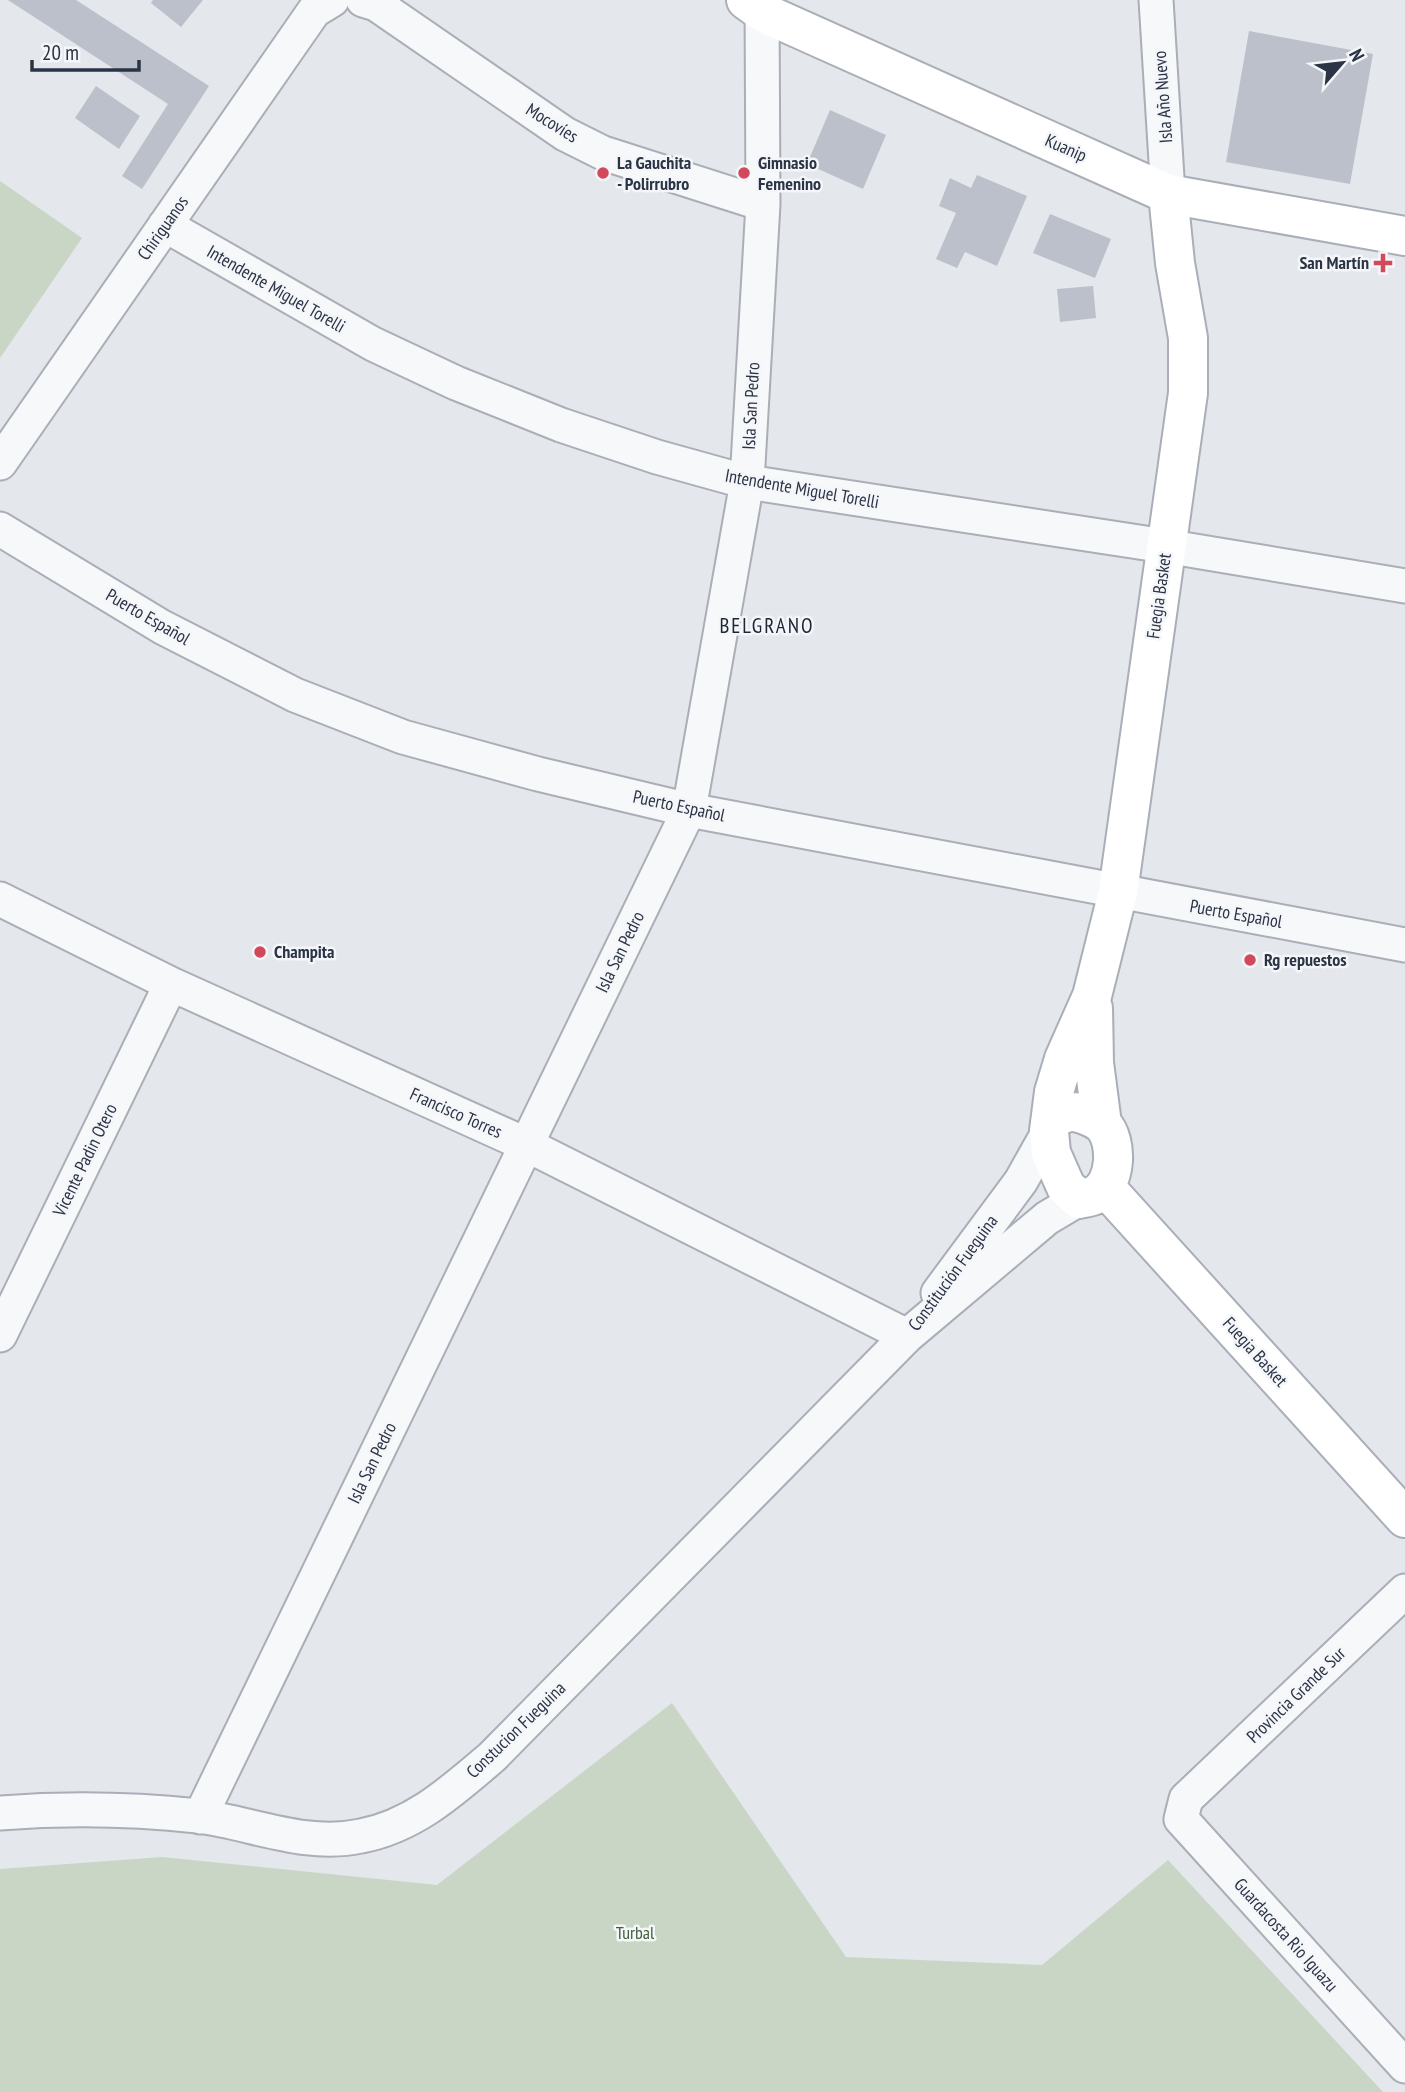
<svg xmlns="http://www.w3.org/2000/svg" width="1405" height="2092" font-family="'PT Sans Narrow',sans-serif">
	<style>
		.green { fill: #c9d6c5 }
		.building { fill: #bbc0ca }
		.lines { fill: none; stroke-linecap: round; stroke-linejoin: round }
		.street-casing { stroke: #a9aeb7; stroke-width: 37 }
		.secondary-casing { stroke: #a9aeb7; stroke-width: 42 }
		.street { stroke: #f7f8fa; stroke-width: 33 }
		.secondary { stroke: #fff; stroke-width: 38 }
		.poi-dot { fill: #d1495b; stroke: #f4f6f9; stroke-width: 2.5 }
		.labels { text-anchor: middle; stroke-width: 5; stroke-linejoin: round; paint-order: stroke }
		.street-label { font-size: 18px; fill: #2b3445; stroke: #f4f6f9 }
		.poi-label { font-size: 18px; font-weight: bold; fill: #2b3445; stroke: #f4f6f9; text-anchor: start }
		.park-label { font-size: 18px; fill: #3f6138; stroke: #f4f6f9 }
		.quarter-label { font-size: 21px; letter-spacing: 2px; fill: #1d2536; stroke: #f4f6f9 }
	</style>
	<rect width="100%" height="100%" fill="#e4e7ec"/>
	<path class="green" d="M0,181L82,238L0,358Z
		M672,1703L846,1957L1042,1965L1168,1860L1383,2092H0V1869L162,1857L437,1885Z"/>
	<path class="building" d="M8,0H76L209,86L142,189L122,176L168,104Z
		M153,0H203L181,27L151,3Z
		M1249,31L1373,54L1350,184L1226,162Z
		M96,86L140,116L119,149L75,118Z
		M830,110L886,135L863,189L807,164Z
		M977,175L1027,196L997,266L965,252L957,268L936,259L956,213L939,206L950,178L971,188Z
		M1050,214L1111,239L1095,278L1033,253Z
		M1093,286L1096,318L1060,322L1057,289Z"/>
	<g class="lines">
		<defs>
			<path id="street" d="M363,0L376,4L565,134L603,153L763,204
				M1156,0L1168,194
				M165,225L373,344L456,383L561,425L657,457L747,482L1165,546L1405,586
				M0,463L314,11L332,0
				M0,529L162,627L295,695L403,737L538,774L689,810L1405,945
				M0,899L171,984L527,1145L907,1336
				M938,1293L1021,1181L1049,1131
				M0,1335L171,984
				M1405,1591L1186,1799L1181,1819L1405,2066
				M0,1813C65,1808 132,1809 198,1816C252,1823 305,1848 361,1836C414,1826 452,1791 492,1757L907,1336L1047,1218L1079,1199
				M200,1817L689,810L747,482L763,204L762,0"/>
			<path id="secondary" d="M746,0L764,13L1168,194L1405,236
				M1093,1008L1094,1063L1102,1124
				M1051,1119C1057,1117 1065,1112 1072,1112C1080,1112 1097,1119 1103,1125C1118,1141 1117,1184 1095,1195C1091,1197 1084,1198 1079,1199L1066,1187L1051,1153L1049,1131L1054,1092L1064,1059L1092,996L1118,892L1188,393V338L1175,263L1168,194
				M1105,1187L1405,1518"/>
		</defs>
		<use href="#street" class="street-casing"/>
		<use href="#secondary" class="secondary-casing"/>
		<use href="#street" class="street"/>
		<use href="#secondary" class="secondary"/>
	</g>
	<g class="poi-dot">
		<circle cx="603" cy="173" r="7"/>
		<circle cx="744" cy="173" r="7"/>
		<path d="M1379.5 252.5h7v7h7v7h-7v7h-7v-7h-7v-7h7z"/>
		<circle cx="260" cy="952" r="7"/>
		<circle cx="1250" cy="960" r="7"/>
	</g>
	<g class="labels">
		<g class="street-label">
			<text transform="translate(1163 97) rotate(-94)" y="6">Isla Año Nuevo</text>
			<text transform="translate(552 123) rotate(32)" y="6">Mocovíes</text>
			<text transform="translate(1066 148) rotate(24)" y="6">Kuanip</text>
			<text transform="translate(163 228) rotate(-55)" y="6">Chiriguanos</text>
			<text transform="translate(276 289) rotate(30)" y="6">Intendente Miguel Torelli</text>
			<text transform="translate(751 406) rotate(-87)" y="6">Isla San Pedro</text>
			<text transform="translate(802 489) rotate(10)" y="6">Intendente Miguel Torelli</text>
			<text transform="translate(1159 596) rotate(-82)" y="6">Fuegia Basket</text>
			<text transform="translate(148 617) rotate(30)" y="6">Puerto Español</text>
			<text transform="translate(679 806) rotate(12)" y="6">Puerto Español</text>
			<text transform="translate(1236 914) rotate(10)" y="6">Puerto Español</text>
			<text transform="translate(620 952) rotate(-64)" y="6">Isla San Pedro</text>
			<text transform="translate(456 1113) rotate(24)" y="6">Francisco Torres</text>
			<text transform="translate(85 1160) rotate(-64)" y="6">Vicente Padin Otero</text>
			<text transform="translate(953 1273) rotate(-54)" y="6">Constitución Fueguina</text>
			<text transform="translate(1255 1352) rotate(48)" y="6">Fuegia Basket</text>
			<text transform="translate(372 1463) rotate(-64)" y="6">Isla San Pedro</text>
			<text transform="translate(1296 1695) rotate(-44)" y="6">Provincia Grande Sur</text>
			<text transform="translate(516 1730) rotate(-44)" y="6">Constucion Fueguina</text>
			<text transform="translate(1286 1935) rotate(48)" y="6">Guardacosta Rio Iguazu</text>
		</g>
		<g class="poi-label">
			<text x="617" y="169">La Gauchita<tspan x="617" dy="21">- Polirrubro</tspan></text>
			<text x="758" y="169">Gimnasio<tspan x="758" dy="21">Femenino</tspan></text>
			<text x="1369" y="269" text-anchor="end">San Martín</text>
			<text x="274" y="958">Champita</text>
			<text x="1264" y="966">Rg repuestos</text>
		</g>
		<g class="park-label">
			<text x="635" y="1939">Turbal</text>
		</g>
		<g class="quarter-label">
			<text x="767" y="633">BELGRANO</text>
		</g>
	</g>
	<g transform="translate(1342 63) rotate(62)" stroke="#f4f6f9" stroke-width="5" paint-order="stroke">
	<path d="M0-5L12 26L0 18L-12 26Z" fill="#2b3445"/>
	<text y="-10" font-size="19" font-weight="bold" text-anchor="middle" fill="#2b3445">N</text>
	</g>
	<path d="M32 60v10h107v-10" fill="none" stroke="#2b3445" stroke-width="3.5"/>
	<text x="42" y="60" font-size="21" fill="#2b3445" stroke="#f4f6f9" stroke-width="5" paint-order="stroke">20 m</text>
</svg>
